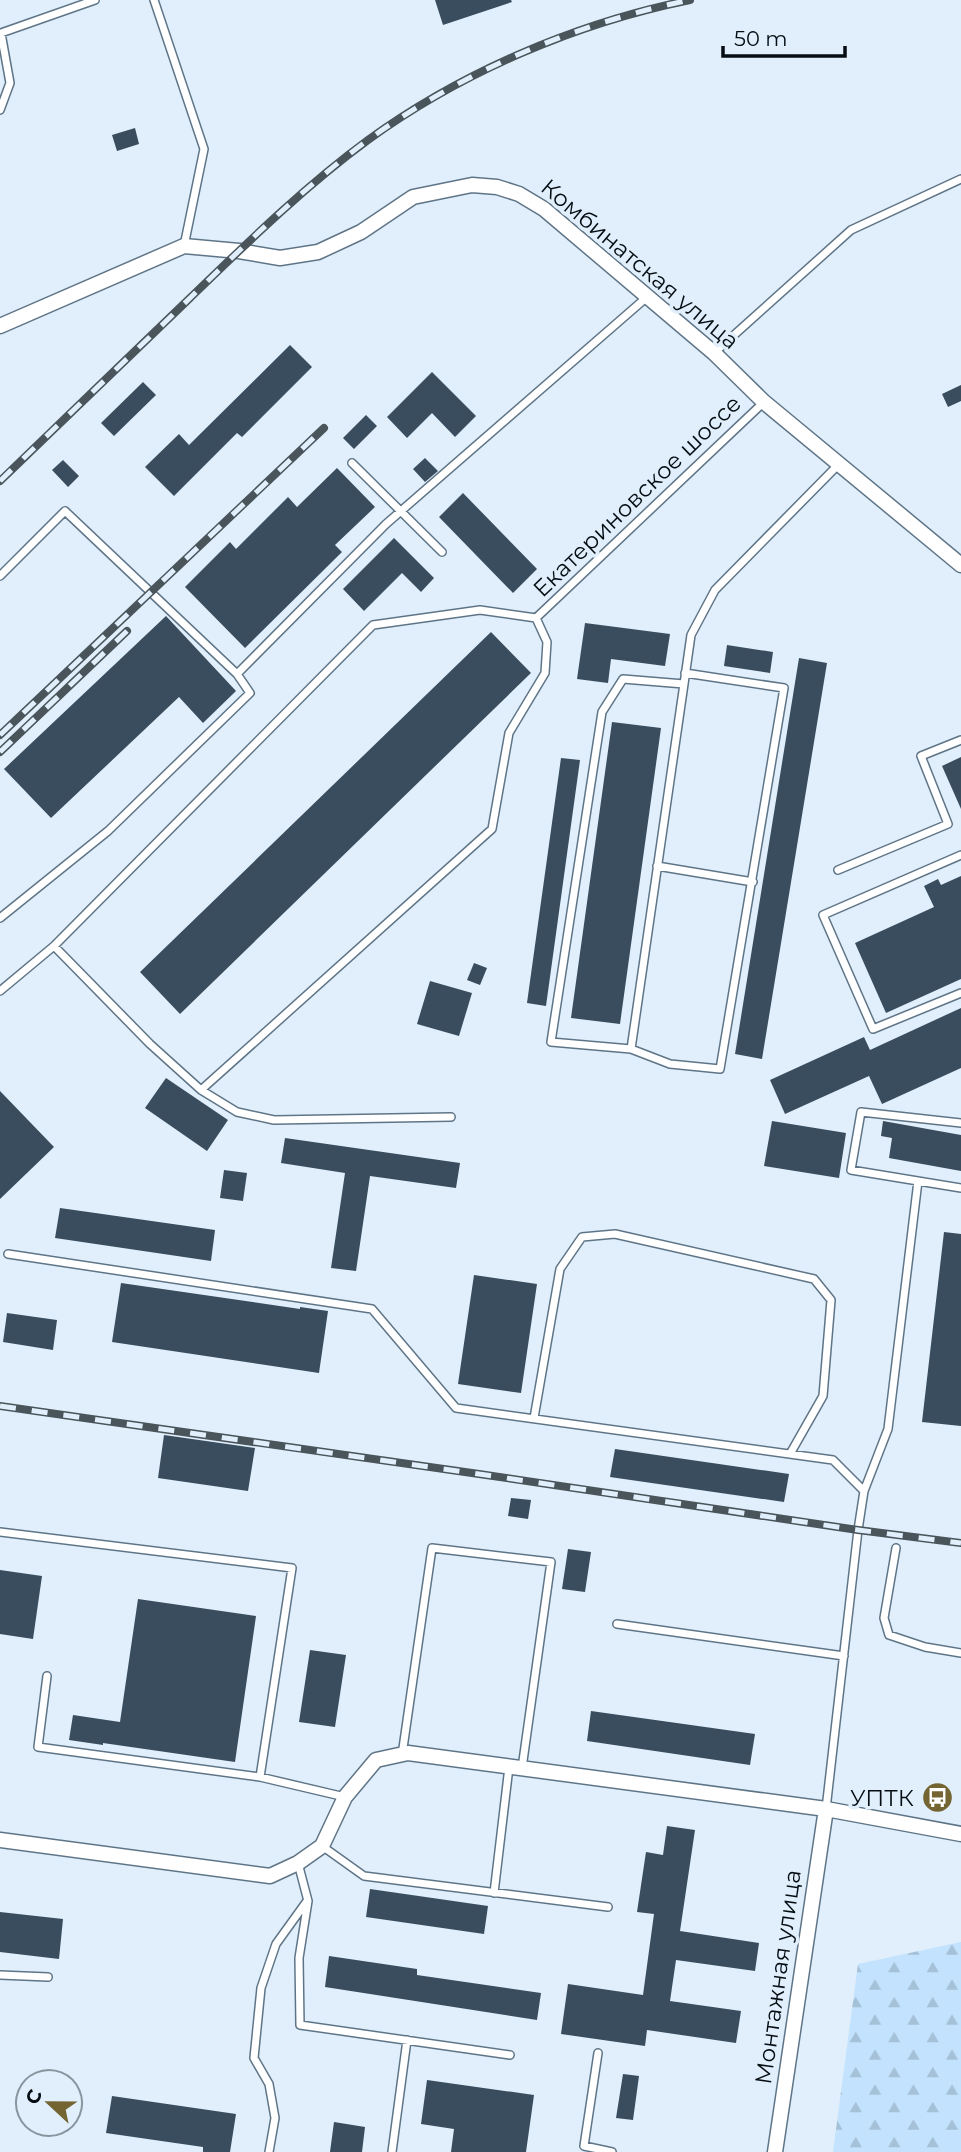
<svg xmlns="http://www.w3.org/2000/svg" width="961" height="2152" font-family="Montserrat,sans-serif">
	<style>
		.forest { fill: url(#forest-firs) }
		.building { fill: #394d5e }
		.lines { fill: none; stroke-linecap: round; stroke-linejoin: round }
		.service-casing { stroke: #5f7587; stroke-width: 10 }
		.minor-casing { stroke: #5f7587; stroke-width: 17 }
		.service { stroke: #fff; stroke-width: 7 }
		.minor { stroke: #fff; stroke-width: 14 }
		.rail-casing { stroke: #49545b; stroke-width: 8 }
		.rail { stroke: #e0effb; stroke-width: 5; stroke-dasharray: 16; stroke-linecap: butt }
		.labels { text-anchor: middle; stroke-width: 7; stroke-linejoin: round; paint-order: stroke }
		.street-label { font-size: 23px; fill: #050d13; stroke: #e0effb }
		.poi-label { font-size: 23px; fill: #050d13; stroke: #e0effb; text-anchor: end }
	</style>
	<defs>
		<pattern id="forest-firs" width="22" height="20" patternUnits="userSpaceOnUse" patternTransform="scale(1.75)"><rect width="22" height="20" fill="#c2e2fd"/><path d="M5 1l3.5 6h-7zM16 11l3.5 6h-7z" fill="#a5c1d8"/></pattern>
	</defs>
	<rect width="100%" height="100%" fill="#e0effb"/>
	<path class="forest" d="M961,1942V2152H833L858,1964Z"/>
	<path class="building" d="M435,0H511L512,2L443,25Z
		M135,128L139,144L117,151L112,135Z
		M290,345L312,367L242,437L237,433L174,496L145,467L179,434L189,445Z
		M432,372L476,416L455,437L432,413L407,438L387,417Z
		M143,382L156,395L114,436L101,423Z
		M961,385V401L948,407L942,394Z
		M366,415L377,426L354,449L343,438Z
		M425,458L438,471L425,482L413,469Z
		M63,460L79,476L68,487L52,470Z
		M337,468L375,507L335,545L342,552L245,648L185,587L230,542L236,549L288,497L297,507Z
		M463,493L537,569L513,593L439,517Z
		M394,538L434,578L421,592L402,573L364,611L343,589Z
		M166,616L236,691L203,723L179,697L51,818L4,769Z
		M585,623L670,634L665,666L611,659L608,683L577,679Z
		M491,632L531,673L180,1014L140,972Z
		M727,645L773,652L770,673L724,666Z
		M799,658L827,663L762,1059L735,1054Z
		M612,722L661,728L620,1024L571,1018Z
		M961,757V809L942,766Z
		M561,758L580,760L546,1006L527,1003Z
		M961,876V979L886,1013L855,943L934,907L924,886L938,879L941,885Z
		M474,963L487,968L480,985L467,980Z
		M430,981L472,993L459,1036L417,1024Z
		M961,1008V1068L882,1104L869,1076L785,1114L770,1080L864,1037L870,1050Z
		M166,1078L228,1120L207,1151L145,1108Z
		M0,1091L54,1147L0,1199Z
		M772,1121L846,1133L839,1178L764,1166Z
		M883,1121L961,1135V1171L889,1158L892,1138L881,1136Z
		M285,1138L460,1163L456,1188L370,1176L356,1271L331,1268L345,1173L281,1163Z
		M224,1170L247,1173L243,1201L220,1198Z
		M60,1208L215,1230L211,1261L55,1238Z
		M944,1232L961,1234V1426L922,1422Z
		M474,1275L537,1284L521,1393L458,1384Z
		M121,1283L300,1309V1307L328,1311L319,1373L112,1342Z
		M7,1313L57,1320L53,1350L3,1342Z
		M164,1435L255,1448L248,1491L158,1478Z
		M615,1449L789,1474L784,1502L610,1477Z
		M511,1498L531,1500L528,1519L508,1516Z
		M568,1549L591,1552L585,1592L562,1589Z
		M0,1570L42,1576L33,1639L0,1634Z
		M138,1599L256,1616L235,1762L103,1743V1745L69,1740L73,1715L120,1722Z
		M310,1650L346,1655L335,1727L299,1722Z
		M591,1711L755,1734L750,1765L587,1741Z
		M667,1826L695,1830L680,1931L759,1943L755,1971L676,1960L670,2001L741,2011L736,2043L647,2030L645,2046L561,2034L568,1984L643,1995L654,1914L637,1912L646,1852L663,1855Z
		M370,1889L488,1906L484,1934L366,1917Z
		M0,1912L63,1919L59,1959L0,1952Z
		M329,1956L417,1969V1975L541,1993L537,2020L325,1987Z
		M623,2074L639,2076L633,2120L616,2118Z
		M427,2080L534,2095L526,2152H451L454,2129L421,2124Z
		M112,2096L236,2114L230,2152H203V2147L106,2133Z
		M334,2122L365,2127L362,2152H330Z"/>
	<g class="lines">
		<defs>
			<path id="service" d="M154,0L204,149L184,246
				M0,110L10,83L1,33L95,0
				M714,353L851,230L961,179
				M352,463L442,552
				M0,576L65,511L237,674L386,524L647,297
				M536,618L764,402
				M684,684L623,679L602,712L551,1042L631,1049L684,684L691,635L715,590L839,464
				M961,855L823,915L873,1029L961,993
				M657,866L753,882
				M838,870L948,824L921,756L961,740
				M0,918L108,831L250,693L237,674
				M54,946L150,1044L201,1090L237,1112L274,1120L451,1117
				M0,991L54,946L373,625L480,610L536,618
				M631,1049L670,1064L720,1069L784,688L685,673
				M201,1090L492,829L509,733L545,673L547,642L536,618
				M961,1123L861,1112L851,1170L961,1188
				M8,1254L372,1309L456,1408L833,1460L864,1491
				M534,1418L560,1269L582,1237L615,1234L814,1279L831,1300L823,1396L790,1454
				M0,1532L292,1568L260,1777
				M896,1548L884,1618L889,1635L925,1647L961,1653
				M617,1624L844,1656
				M47,1676L38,1747L260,1777L345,1797
				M402,1755L432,1548L551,1562L522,1768
				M826,1809L858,1530L864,1491L888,1429L918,1181
				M322,1846L364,1876L608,1907
				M298,1863L308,1901L299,1958L300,2025L510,2055
				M494,1893L509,1767
				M0,1975L48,1977
				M598,2053L584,2146L612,2152
				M269,2152L275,2118L269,2084L254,2058L261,1988L276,1944L307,1901
				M392,2152L407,2040"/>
			<path id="minor" d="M0,326L184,246L239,251L280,258L318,252L361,232L413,197L472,185L497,187L519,194L544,209L714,353L764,402L961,565
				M0,1840L270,1876L298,1863L322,1846L345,1797L376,1760L408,1753L826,1809L961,1834
				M775,2152L826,1809"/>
		</defs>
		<use href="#service" class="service-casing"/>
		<use href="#minor" class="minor-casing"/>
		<use href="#service" class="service"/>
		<use href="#minor" class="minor"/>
		<defs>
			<path id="rail" d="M0,481C63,420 127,359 190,298C247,243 304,187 368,140C462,72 576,23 690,0
				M0,735L324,428
				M0,752L127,631
				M0,1406L479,1474L858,1530L961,1543"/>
		</defs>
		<use href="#rail" class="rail-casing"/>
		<use href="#rail" class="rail"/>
	</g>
	<defs>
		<symbol id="bus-disc" viewBox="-11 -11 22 22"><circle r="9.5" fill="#736432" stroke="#e0effb"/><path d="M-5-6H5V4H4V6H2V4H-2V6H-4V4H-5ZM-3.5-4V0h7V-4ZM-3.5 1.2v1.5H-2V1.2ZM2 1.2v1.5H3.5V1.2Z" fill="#fff"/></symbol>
	</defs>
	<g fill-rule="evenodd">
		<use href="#bus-disc" x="920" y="1780" width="35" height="35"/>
	</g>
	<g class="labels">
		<g class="street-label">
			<text transform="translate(640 264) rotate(40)" y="8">Комбинатская улица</text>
			<text transform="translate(637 496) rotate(-44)" y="8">Екатериновское шоссе</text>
			<text transform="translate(778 1977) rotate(-82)" y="8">Монтажная улица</text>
		</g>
		<g class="poi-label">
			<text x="914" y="1806">УПТК</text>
		</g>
	</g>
	<g transform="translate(49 2103) rotate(292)"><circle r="33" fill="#e0effb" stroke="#88959e" stroke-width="2"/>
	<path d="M0-5L12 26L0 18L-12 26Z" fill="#736432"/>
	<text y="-10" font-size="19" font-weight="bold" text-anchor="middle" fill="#050d13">С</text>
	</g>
	<path d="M723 46v10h122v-10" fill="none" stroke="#050d13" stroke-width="3.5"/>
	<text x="734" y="46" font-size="21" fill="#050d13" stroke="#e0effb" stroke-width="5" paint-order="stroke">50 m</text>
</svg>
